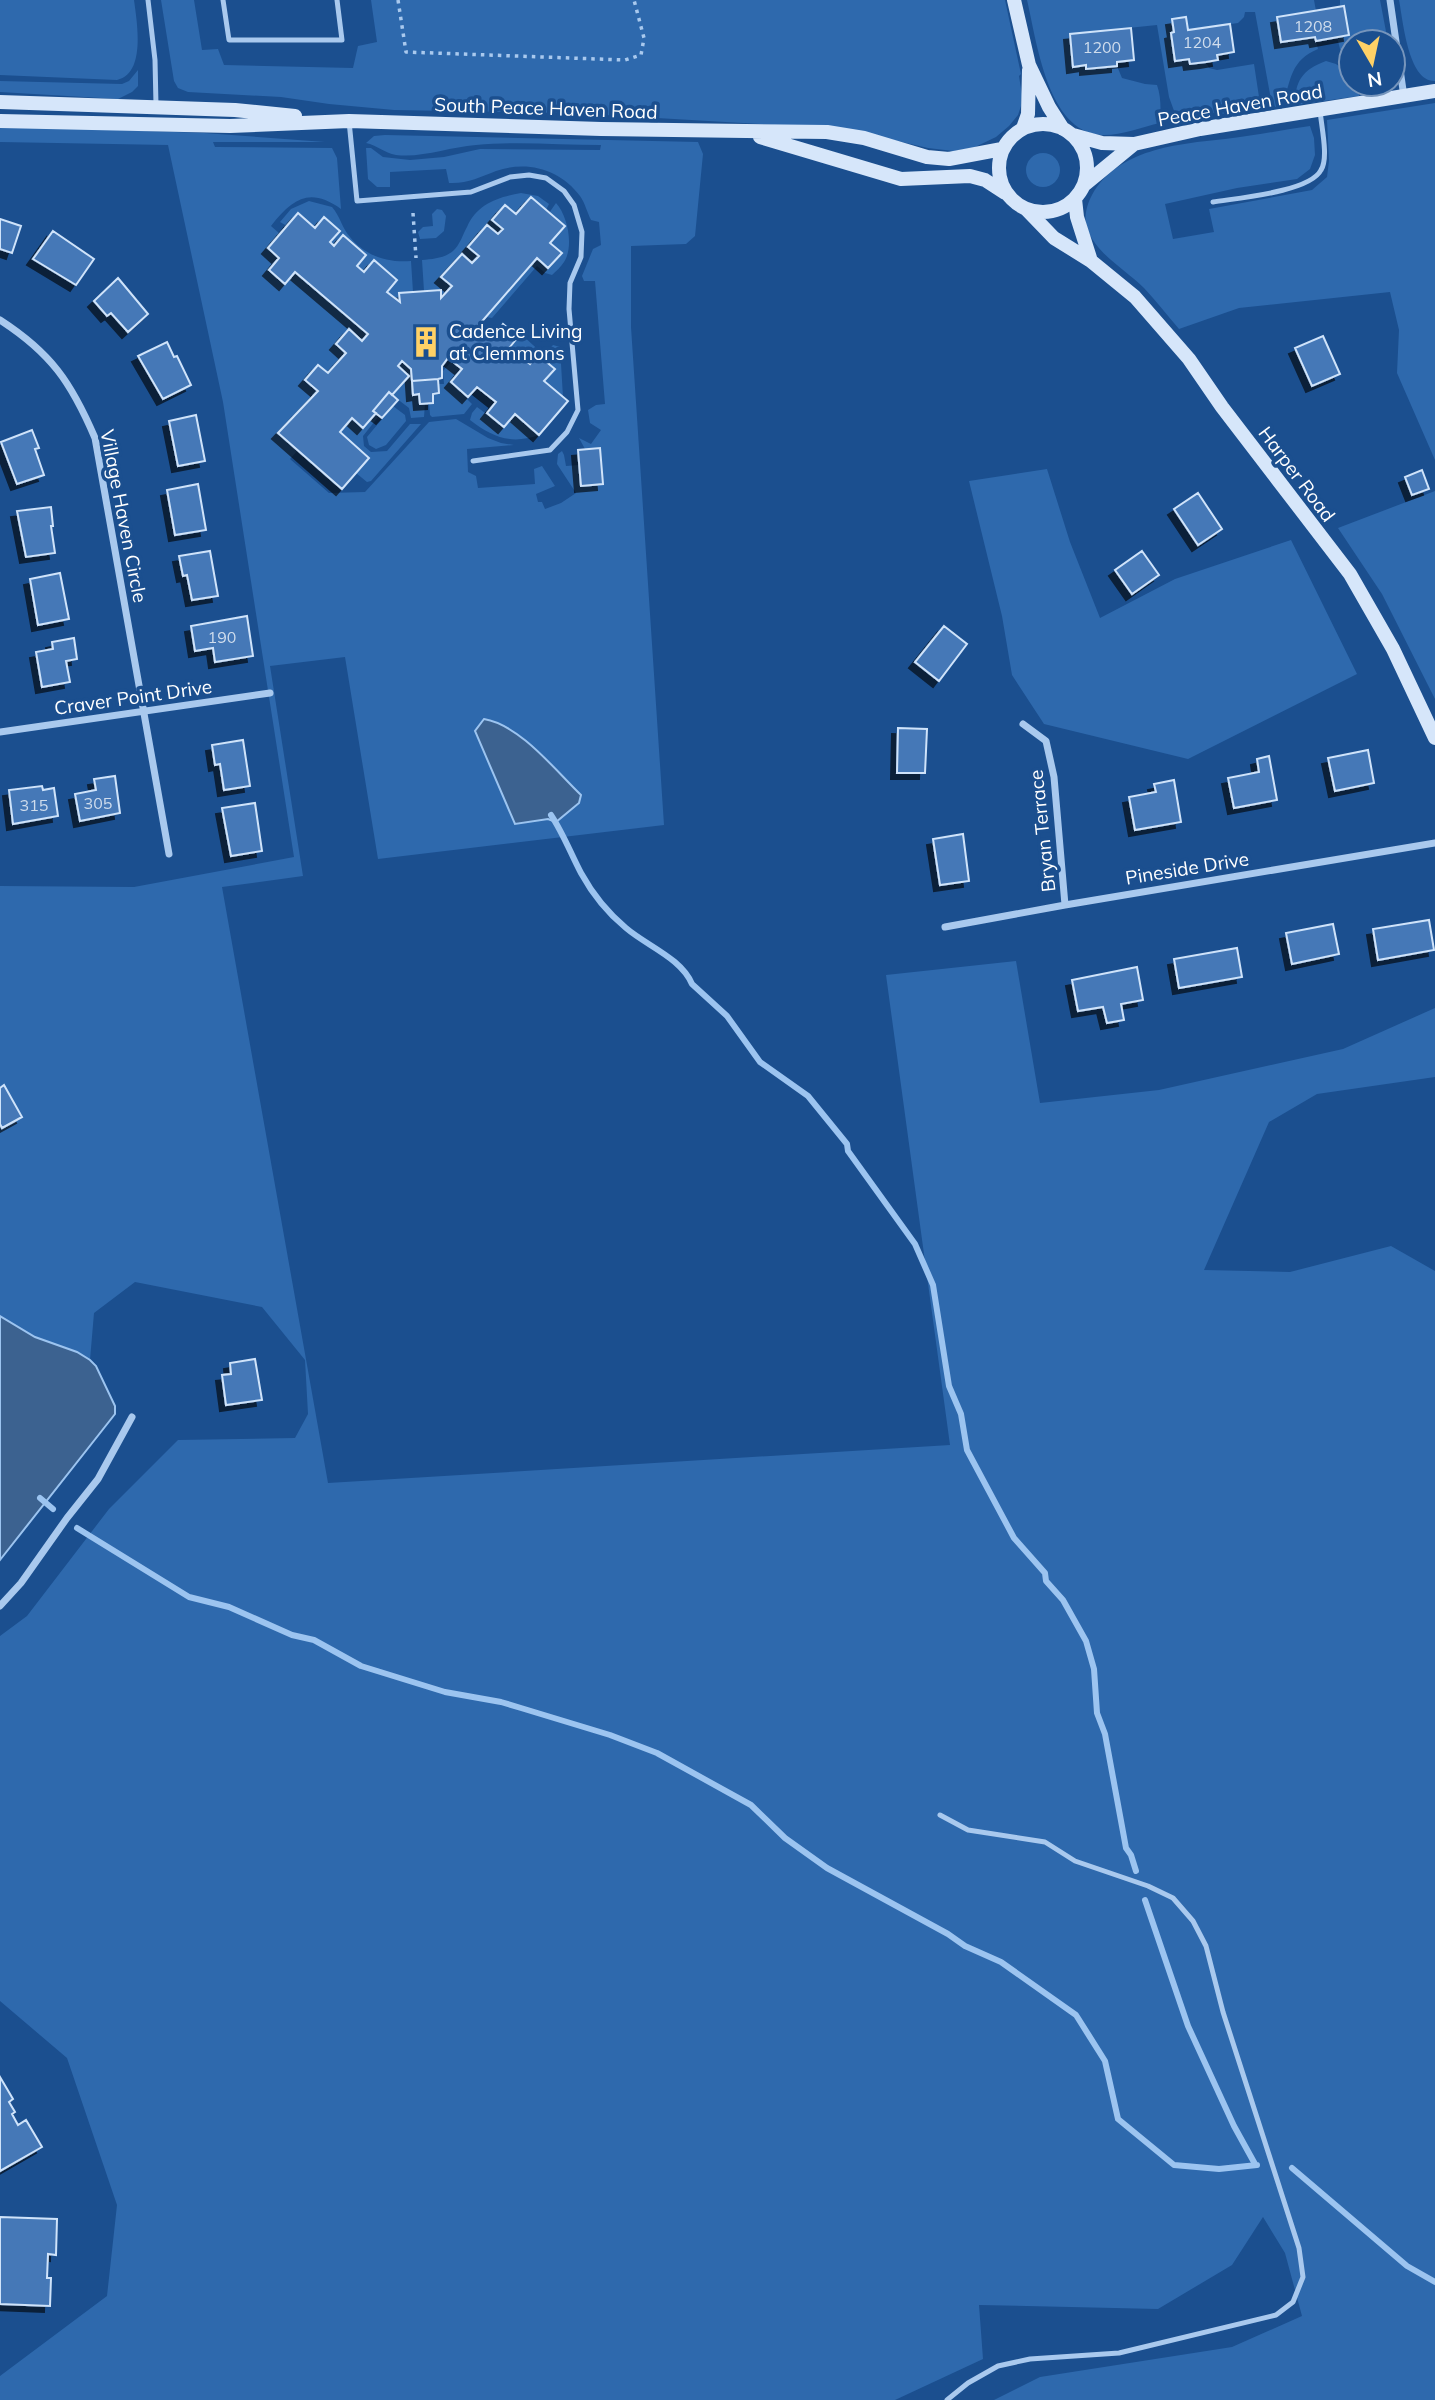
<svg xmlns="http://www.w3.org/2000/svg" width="1435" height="2400" font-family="Mulish,sans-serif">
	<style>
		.green { fill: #2e69ad }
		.water { fill: #3c6290; stroke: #9cc4f0; stroke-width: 2 }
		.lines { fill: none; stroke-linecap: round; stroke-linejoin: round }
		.stream { stroke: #9cc4f0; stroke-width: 6 }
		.building { fill: #4478b7; stroke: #cfe3fa; stroke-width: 2; filter: url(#shadow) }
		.path { stroke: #a9c9ee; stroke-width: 3.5; stroke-dasharray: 3.5 5; stroke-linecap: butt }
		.lane { stroke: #a9c9ee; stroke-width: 5 }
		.street { stroke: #a9c9ee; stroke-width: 7 }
		.secondary { stroke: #d6e6fa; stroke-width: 14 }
		.labels { text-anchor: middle; stroke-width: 7; stroke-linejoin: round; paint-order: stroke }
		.number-label { font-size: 16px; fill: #d0dded }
		.street-label { font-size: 19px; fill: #fff; stroke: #1b4f8f }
		.poi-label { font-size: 19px; fill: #fff; stroke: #1b4f8f; text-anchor: start }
	</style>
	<defs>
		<filter id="shadow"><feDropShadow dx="-6" dy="6" stdDeviation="0" flood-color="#0009"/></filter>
	</defs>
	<rect width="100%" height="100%" fill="#1b4f8f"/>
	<path class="green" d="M0,0H134C137,22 146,74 117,80L0,75Z
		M161,0H194L202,50L218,49L224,65L353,68L358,46L377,42L371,0H1005L1021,74L1019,76L1022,95L1021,106L1018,115L1009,126L996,137L973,148L953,151L928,148L845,129L571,113L394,110L329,104L281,97L188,92L178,88L174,81Z
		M1027,0H1314L1316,11L1277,18L1281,42L1315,37L1318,49C1291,60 1291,79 1283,104L1276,107L1272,105L1255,12H1245L1244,17L1238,23L1188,30L1172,19L1174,32L1171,33L1175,61L1189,59L1190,64L1206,62L1209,68L1217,70L1254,64L1261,110L1220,114L1219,112L1177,119L1169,97L1157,25L1070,34L1073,66L1086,65L1087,69L1117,66L1122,78L1145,84L1157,85C1161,96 1161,110 1160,123C1142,127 1120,136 1101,135C1047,131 1037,42 1027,0Z
		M1340,0H1380L1388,42H1351V56L1340,49L1337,37L1349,35L1344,6L1340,7Z
		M1399,0H1435V81C1408,82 1403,20 1399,0Z
		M1326,61L1336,64L1351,75V84H1359V96L1295,105C1295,81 1302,70 1326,61Z
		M138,70V86L132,92L118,99L0,92V81L122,84L129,81Z
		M1435,103V460L1397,373L1399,330L1390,292L1239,308L1179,329C1168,316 1156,301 1144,288C1126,270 1098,255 1088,231C1083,220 1086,206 1092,195C1118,149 1177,144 1225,139C1253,136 1282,130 1310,126L1314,138L1315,155L1310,169L1297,179L1237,188L1165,204L1173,239L1214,232L1209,209L1312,190L1327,177L1329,161L1327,120Z
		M0,126L204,133L325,142H213L215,147L332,148L337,158L341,209C310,187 293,198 271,226L280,234L268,248L279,258L285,283L295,272L368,334L362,341L349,329L336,344L346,353L328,373L318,365L306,380L318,391L278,433L298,450L290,459L329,493L365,492L429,422L456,419L488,438L501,443L514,445L467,449L468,472L476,476L478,488L535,484L534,469L542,466L555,486L536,494L538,502H542L545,509L561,503L576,493L557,464L558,454L562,451L564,455L566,466L579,465L581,486L603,484L600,448L585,449L579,438L591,444L601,430L590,423L588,410L596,405L605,404L595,281H584L582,276L593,249L601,245L599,222L591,220C587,212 585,203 580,196C560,169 527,160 496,171C480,177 467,184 449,183L446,169L390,172V187H377L368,179L366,148H371L383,157L410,160L444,157L480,149L600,150L601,145C560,145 517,141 476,145C449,147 423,158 396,155C384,153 377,145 366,143L374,136L385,135L698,142L703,154L695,236L686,244L631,246V327L664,825L378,859L345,657L270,666L303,876L222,887L328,1483L950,1445L886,975L1016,961L1040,1103L1159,1090L1343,1049L1435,1008V1077L1317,1094L1269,1122L1204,1270L1290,1272L1391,1246L1435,1271V2400H994L1040,2377L1232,2347L1302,2316L1285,2253L1263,2217L1232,2265L1158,2309L979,2305L983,2359L895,2400H0V2376L107,2296L117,2205L67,2058L0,2001V1636L27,1616L109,1509L178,1440L295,1438L308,1414L305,1360L262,1307L135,1282L94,1313L90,1360L77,1352L35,1337L0,1316V886L134,887L294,857L223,402L168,145L0,142Z
		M1026 170a17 17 0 1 1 34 0a17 17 0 1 1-34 0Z
		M521,193L538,196L549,204L546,210L516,214L505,205C502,240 499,234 469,247L479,256L472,263L462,254L442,277L452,286L441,298L440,290L424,291L422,260C433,259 445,258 453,251C460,245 463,234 467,227C477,204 498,197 521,193Z
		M309,201L332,207C340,216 342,228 350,237C365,256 388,263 411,261L413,292L399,294L400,302L387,292L397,280L374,260L364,272L357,266L366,255L344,235L334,246L330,242L340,231L324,217L315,228L287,226L280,222L291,209Z
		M556,203C568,216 574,247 564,262C561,267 556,271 552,275L545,273L537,266L492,318L486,317L537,258L549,268L561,254L550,243L565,226L549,213Z
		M437,209L442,210L446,216L444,231L436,238L420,239L418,232L423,227L433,226L432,214Z
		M511,325L544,355L553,345L560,347L563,397L544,381L554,368L539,355L530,364L510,347L518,337L505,326Z
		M402,361L411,369L413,395L419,394L425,404L424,417L411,418L409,408L392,395L398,366Z
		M452,361L462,369L451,382L466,395L465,397L472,404L464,414L432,417L430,415L429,403H433V394L439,393L438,384H444L443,371Z
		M393,406L405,415L406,421L386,445L376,449L369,445L367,437Z
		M477,407L504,427L515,414L539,435C511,445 492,437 470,420L472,413Z
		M376,413L379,416L363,436L364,446L371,452L387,451L410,424H421L371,481L367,482L356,473L369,458L340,432L352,418L363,428Z
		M1047,469L1070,542L1100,618L1175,579L1291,540L1357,674L1188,759L1044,724L1012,675L1002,616L969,481Z
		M1435,491V699L1382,594L1338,528Z"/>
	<path class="water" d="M484,719C520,725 555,770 581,795L579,803L556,822L548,819L515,824L475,731Z
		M0,1316L35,1337L77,1352L90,1360L96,1366L115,1406V1414L0,1560Z"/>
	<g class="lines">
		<path class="stream" d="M551,815C563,833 571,854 581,873C592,893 609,914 626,928C647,946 681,958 692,984L727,1016L760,1062L808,1096L847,1144L848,1151L915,1244L933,1285L949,1386L961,1414L967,1450L1014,1538L1045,1573L1046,1581L1063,1600L1086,1641L1094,1669L1097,1713L1105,1734L1126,1848L1131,1855L1136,1871
			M40,1498L53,1509
			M77,1528L189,1597L229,1607L292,1635L314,1640L361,1666L445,1692L501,1702L521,1708L610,1735L657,1753L751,1805L785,1838L827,1868L948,1934L965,1946L1001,1962L1076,2015L1105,2061L1118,2119L1174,2165L1219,2169L1257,2165
			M1145,1900L1188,2026L1234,2126L1255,2164
			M1292,2168L1407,2266L1435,2282"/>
	</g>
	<path class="building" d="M1344,6L1349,35L1316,41L1315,37L1281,42L1277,17Z
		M1186,17L1188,30L1230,24L1234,52L1217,55L1218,60L1206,62L1190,64L1189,59L1175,61L1171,33L1174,32L1172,19Z
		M1131,28L1134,60L1117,62V66L1086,69V65L1073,67L1070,34Z
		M531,197L565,226L550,243L562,253L548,268L537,258L478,326L492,338L503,324L518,337L510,347L530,364L538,355L555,369L544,381L568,401L539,435L515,414L504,427L487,413L496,402L477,387L468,397L451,382L462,369L448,358L442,366V378L438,379L412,381L411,369L402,361L398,366L409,376L392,395L389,392L373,411L376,413L363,428L352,418L340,432L369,458L342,489L278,433L318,391L305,380L318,365L328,373L346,353L336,344L349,329L362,341L368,334L295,272L285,284L269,270L279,258L268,248L298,213L315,228L324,217L340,231L330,242L334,246L343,235L366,255L357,266L364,272L374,260L397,280L387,292L400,302L399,293L441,290V298L452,286L441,277L462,254L472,263L479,256L468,247L487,225L498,234L503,229L492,220L505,205L516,214Z
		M0,219L21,226L12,253L0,249Z
		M53,231L94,259L76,285L33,259Z
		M118,278L148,314L128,332L111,313L107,316L94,301Z
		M1323,336L1340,374L1312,386L1295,348Z
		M167,342L174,357L177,356L191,385L163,399L138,356Z
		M438,379L439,393L433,394V403L420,404L419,394L413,395L412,381Z
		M389,392L398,400L382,418L373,411Z
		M196,415L205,461L178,466L169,421Z
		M32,430L39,448L35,449L44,475L17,484L1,442Z
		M600,448L603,484L581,486L578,450Z
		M1422,470L1429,489L1412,495L1405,477Z
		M198,484L206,530L175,535L167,490Z
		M1198,493L1222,529L1198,545L1174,509Z
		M51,507L53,526H51L55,553L26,557L17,511Z
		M210,551L218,596L192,600L187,575L183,576L179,556Z
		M1142,551L1159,575L1132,594L1115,570Z
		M60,573L69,619L38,625L30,579Z
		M247,616L253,656L215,662L213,648L195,651L191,626Z
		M944,626L967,644L939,681L915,662Z
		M74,638L77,659L66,661L70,682L42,687L36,652L53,649L52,642Z
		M898,728L927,729L925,773H897Z
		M243,740L250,786L224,790L220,764L215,765L212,745Z
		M1368,750L1374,783L1335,791L1328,758Z
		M1269,756L1277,800L1234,808L1228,778L1259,772L1257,759Z
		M115,776L120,813L80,821L75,794L96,790L94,779Z
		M1174,780L1181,822L1135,830L1129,797L1156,792L1154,784Z
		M42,786L43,790L54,788L58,816L13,824L9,790Z
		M255,803L262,851L231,856L222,808Z
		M963,834L969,881L940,885L933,839Z
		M1429,920L1434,950L1378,960L1373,929Z
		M1333,924L1339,954L1292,964L1286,933Z
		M1237,948L1242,977L1179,988L1174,959Z
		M1137,967L1143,1000L1121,1004L1124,1020L1107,1023L1103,1007L1078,1011L1072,980Z
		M4,1085L22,1117L2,1128L0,1124V1088Z
		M255,1359L262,1400L226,1405L222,1375L231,1374L230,1363Z
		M0,2077L13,2099L9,2102L15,2112L12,2114L18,2125L26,2120L42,2147L0,2171Z
		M0,2217L57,2219L56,2255L48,2254L47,2278H51L50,2306L0,2304Z"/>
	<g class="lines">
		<path class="path" d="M398,0L406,52L625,60L641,55L644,38L634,0
			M413,213L416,258"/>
		<path class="lane" d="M148,0L155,60L156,105
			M223,0L229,40H342L337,0
			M349,121L357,201L471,192L510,177L529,175L546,178L564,191L574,205L582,232L581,257L570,283L569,309L578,410L567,432L550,450L473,461
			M1213,202C1237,198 1310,192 1321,170C1329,158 1321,125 1320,110
			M940,1815L968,1830L1045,1842L1075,1861L1148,1886L1173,1898L1193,1921L1206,1946L1223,2012L1299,2248L1303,2277L1293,2302L1276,2315L1119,2353L1030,2359L998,2366L968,2383L947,2400"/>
		<path class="street" d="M1390,0L1404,97
			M0,320C51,353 71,382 95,438L169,854
			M1023,724L1046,741L1054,777L1065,905
			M0,732L270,693
			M945,927L1065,905L1435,843
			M0,1606L21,1583L67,1518L98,1479L132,1417"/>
		<path class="secondary" d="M1014,0L1029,65L1049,107L1063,129
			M0,102L235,110L295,116
			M0,121L230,126L349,121L601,129L827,132L864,138L927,157L949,159L1002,149
			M999 168a44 44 0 1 1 88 0a44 44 0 1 1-88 0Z
			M1023,128L1028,114L1029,70
			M1073,135L1102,143L1134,144L1200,129L1435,91
			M760,137L901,179L970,176L985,180L1005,193
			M1084,185L1134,144
			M1075,199L1077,217L1091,261
			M1027,210L1054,238L1091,261L1135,297L1189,359L1222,407L1350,574L1393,649L1435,738"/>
	</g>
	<defs>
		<symbol id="building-bare" viewBox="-9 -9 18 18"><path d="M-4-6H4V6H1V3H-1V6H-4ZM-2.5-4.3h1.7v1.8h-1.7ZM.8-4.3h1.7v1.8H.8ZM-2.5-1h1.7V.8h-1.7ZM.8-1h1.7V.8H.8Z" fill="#ffd166" stroke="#1b4f8f" stroke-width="2.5" paint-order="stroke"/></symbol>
	</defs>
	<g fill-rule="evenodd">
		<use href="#building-bare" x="404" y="320" width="44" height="44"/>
	</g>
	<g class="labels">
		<g class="number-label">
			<text x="1313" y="32">1208</text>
			<text x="1202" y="48">1204</text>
			<text x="1102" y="53">1200</text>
			<text x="222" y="643">190</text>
			<text x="98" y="809">305</text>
			<text x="34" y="811">315</text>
		</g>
		<g class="street-label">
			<text transform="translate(1240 105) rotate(-10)" y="7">Peace Haven Road</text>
			<text transform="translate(546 108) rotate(2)" y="7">South Peace Haven Road</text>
			<text transform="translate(1297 474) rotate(53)" y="7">Harper Road</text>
			<text transform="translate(124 516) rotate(79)" y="7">Village Haven Circle</text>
			<text transform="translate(133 697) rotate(-8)" y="7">Craver Point Drive</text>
			<text transform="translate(1042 831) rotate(-96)" y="7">Bryan Terrace</text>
			<text transform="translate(1187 868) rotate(-9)" y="7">Pineside Drive</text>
		</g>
		<g class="poi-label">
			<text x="449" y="338">Cadence Living<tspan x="449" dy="22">at Clemmons</tspan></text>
		</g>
	</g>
	<g transform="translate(1372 63) rotate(171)"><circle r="33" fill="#1b4f8f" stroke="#7695bc" stroke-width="2"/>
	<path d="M0-5L12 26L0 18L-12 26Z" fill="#ffd166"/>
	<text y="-10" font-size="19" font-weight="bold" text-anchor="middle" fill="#ffffff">N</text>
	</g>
</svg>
